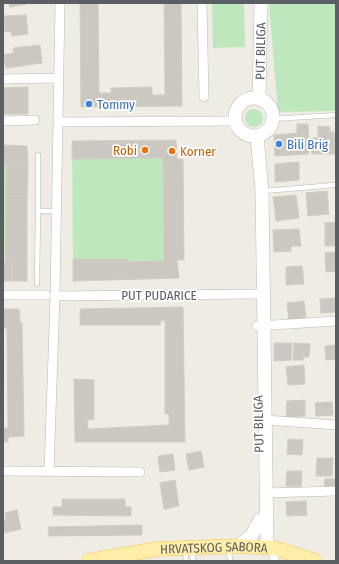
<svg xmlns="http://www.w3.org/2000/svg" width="339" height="564" font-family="'Fira Sans Condensed',sans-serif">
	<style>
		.green { fill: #bfe7be }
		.building { fill: #cbc8c2; stroke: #d3cdc1 }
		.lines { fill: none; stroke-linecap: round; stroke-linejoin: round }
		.lane-casing { stroke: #b6b9be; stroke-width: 5.5 }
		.street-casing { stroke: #b6b9be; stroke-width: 10 }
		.secondary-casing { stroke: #b6bac0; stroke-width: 14 }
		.primary-casing { stroke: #f7c553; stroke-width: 15 }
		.lane { stroke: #fff; stroke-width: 4.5 }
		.street { stroke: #fff; stroke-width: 9 }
		.secondary { stroke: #fff; stroke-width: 13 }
		.primary { stroke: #ffeea7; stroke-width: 14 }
		.shop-dot { fill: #3f7fe0; stroke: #fff; stroke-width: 1.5 }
		.food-dot { fill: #e8710a; stroke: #fff; stroke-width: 1.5 }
		.labels { text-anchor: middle; stroke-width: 3.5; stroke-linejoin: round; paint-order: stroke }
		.street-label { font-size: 13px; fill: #5b5f64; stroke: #fff }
		.shop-label { font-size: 13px; fill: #366cbe; stroke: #fff; text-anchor: start }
		.food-label { font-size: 13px; fill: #c56008; stroke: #fff; text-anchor: end }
	</style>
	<rect width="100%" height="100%" fill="#efece3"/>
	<path class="green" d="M212,3H244L245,47L213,48Z
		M269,3H336V111L278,112Z
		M245 118a9 9 0 1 1 18 0a9 9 0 1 1-18 0Z
		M163,158L164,261L128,262V259H73L72,159Z
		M7,164L5,255H3V165Z"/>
	<path class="building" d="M9,3H27V4L10,7Z
		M80,3H98L99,93H111V88L152,87V95H165L164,3H181L182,106L81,107Z
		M26,15L28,34L12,36L11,32H5L4,16Z
		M40,45L42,63L6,68L3,55L14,53L13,48Z
		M28,87V114H3V88Z
		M297,124H308L309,154L275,156L274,135L297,133Z
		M318,126L330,127V132H334L335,154H312L311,138H318Z
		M176,140L177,159H183L184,260H177L179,278L73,281V259H128V262L164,261L163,158L72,159V141Z
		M3,145L27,146L28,166L3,165Z
		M299,162V180L275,182V164Z
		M7,166H28L27,197L6,195Z
		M327,191L329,214L308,216L306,193Z
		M6,195L27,197V225L6,223Z
		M296,195L299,218L276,221L273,197Z
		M336,222V246H325V223Z
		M6,223L27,225V259L5,258Z
		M299,229L301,246H291V251L274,252L273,230Z
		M336,252V271L326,272L325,253Z
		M5,258H12V281H3V261L5,262Z
		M12,258L27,259V281H12Z
		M302,266L304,284L286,285V267Z
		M336,298V312L321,313L320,299Z
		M304,301L306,318L289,321L287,303Z
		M183,307L185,442H75L74,379L94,380V419L87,420L88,429L169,425V414H165V320L161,321L160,325H80V309Z
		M3,309H19L20,323L22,322L24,436L8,437V442H3V428H8L7,328H3Z
		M274,343H292L291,360L274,361Z
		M294,343L310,344L309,357H304L303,360H293Z
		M336,345V359L326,360L325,346Z
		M304,365L305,384L288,385L286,367Z
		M305,400V416L286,417L287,401Z
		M332,402L333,415L316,416L315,403Z
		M288,439L303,440L302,455L287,454Z
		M201,451L204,467L189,470L186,454Z
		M173,454L175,470L160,472L158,456Z
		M317,458H333L332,476H316Z
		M287,471H302L301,487L286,486Z
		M325,479H335V487H324Z
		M175,480L179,506L164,509L160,483Z
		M62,499H125V507H131V516L53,515V507H62Z
		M306,501L307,515L287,516L286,502Z
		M17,510L21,529L3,533V520H6L5,513Z
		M142,525V535L49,536L48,527Z"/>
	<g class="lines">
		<defs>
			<path id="lane" d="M272,119L336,115
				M38,155V211H56
				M264,191L334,185
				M37,284L38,211
				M185,549L186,561
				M192,549L193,561
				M229,549L230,561"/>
			<path id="street" d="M202,3L204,97
				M3,79L59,78
				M3,121L35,120
				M58,122L235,121
				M3,295H46
				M55,296L263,294
				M257,326L336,321
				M265,420L336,425
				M3,471L140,472
				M49,472L55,296L60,3
				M266,493L336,491
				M274,561V548"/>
			<g id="secondary">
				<circle cx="254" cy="117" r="19"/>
				<path id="s1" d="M259,99L261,3"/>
				<path d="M257,136L262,191L267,547"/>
				<path d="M239,546L252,535L260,520"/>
			</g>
			<g id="primary">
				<path id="s2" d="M89,561L157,549L239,546L274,548L315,561"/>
			</g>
		</defs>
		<use href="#lane" class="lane-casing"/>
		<use href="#street" class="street-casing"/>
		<use href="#secondary" class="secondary-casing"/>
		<use href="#primary" class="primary-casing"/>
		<use href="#lane" class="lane"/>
		<use href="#street" class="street"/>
		<use href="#secondary" class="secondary"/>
		<use href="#primary" class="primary"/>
	</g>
	<g class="shop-dot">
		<circle cx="89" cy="104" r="4"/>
		<circle cx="279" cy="144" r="4"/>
	</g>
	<g class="food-dot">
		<circle cx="145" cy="150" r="4"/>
		<circle cx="172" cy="151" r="4"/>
	</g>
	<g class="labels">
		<g class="street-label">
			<text dy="5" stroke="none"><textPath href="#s1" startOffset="48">PUT BILIGA</textPath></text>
			<text x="159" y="300">PUT PUDARICE</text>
			<text transform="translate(258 424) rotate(-91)" y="5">PUT BILIGA</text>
			<text dy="5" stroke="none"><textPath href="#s2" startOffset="126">HRVATSKOG SABORA</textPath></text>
		</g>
		<g class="shop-label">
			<text x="97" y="109">Tommy</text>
			<text x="287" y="149">Bili Brig</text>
		</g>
		<g class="food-label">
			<text x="137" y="155">Robi</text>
			<text x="180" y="156" text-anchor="start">Korner</text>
		</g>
	</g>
	<rect width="339" height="564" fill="none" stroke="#5b5f64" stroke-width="8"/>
</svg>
